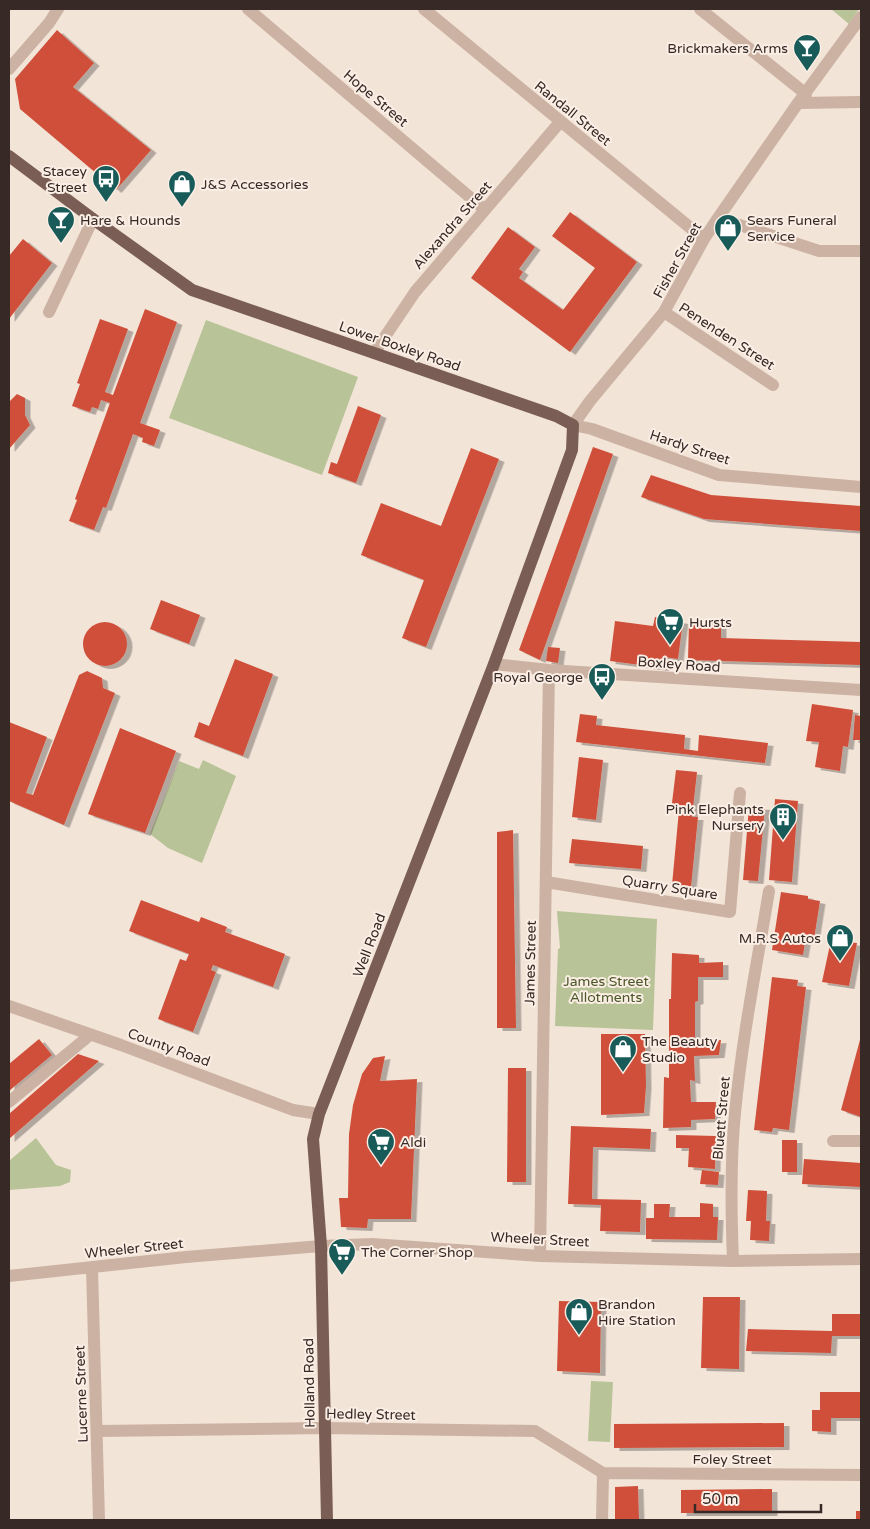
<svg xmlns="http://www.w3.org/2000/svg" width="870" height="1529" font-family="'Varela Round',sans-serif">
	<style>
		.green { fill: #b8c397 }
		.building { fill: #cf503a; filter: url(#shadow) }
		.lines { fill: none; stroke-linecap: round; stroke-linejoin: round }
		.minor { stroke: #ccb2a3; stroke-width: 12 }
		.major { stroke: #7a5e55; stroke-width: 12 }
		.labels { text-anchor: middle; stroke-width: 4; stroke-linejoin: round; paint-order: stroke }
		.poi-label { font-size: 14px; fill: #362926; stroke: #fbeee5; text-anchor: start }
		.street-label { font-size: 14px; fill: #362926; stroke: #fbeee5 }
		.park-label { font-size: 14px; fill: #4a5728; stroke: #fbeee5 }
	</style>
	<defs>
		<filter id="shadow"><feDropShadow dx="5.5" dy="3" stdDeviation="0" flood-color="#0004"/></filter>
	</defs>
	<rect width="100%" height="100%" fill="#f3e4d8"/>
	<path class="green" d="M831,9H859L849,24Z
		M206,320L358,377L322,475L169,418Z
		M203,760L236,776L202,863L168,848L150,834L179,761L199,769Z
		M557,911L657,919L653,1030L555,1026L558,949L560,948Z
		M36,1138L56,1165L71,1170L70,1182L60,1186L9,1190V1161Z
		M591,1381L613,1382L610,1442L588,1441Z"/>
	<path class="building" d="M57,30L94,63L73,87L151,150L116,190L20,109L15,79Z
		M570,212L637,262L570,352L471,278L508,227L535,247L519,269L523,272L519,278L563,310L595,268L552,236Z
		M23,239L52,263L9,319V256Z
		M145,309L177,322L140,423L160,430L154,446L142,442L143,438L133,434L106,508L103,507L94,530L69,521L77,500L75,499L110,403L101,400L98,409L92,407L90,412L72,406L80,384L77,383L100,319L128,329L105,392L113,395Z
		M17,394L25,398V415L30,425L9,449V402Z
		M358,406L381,415L356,483L328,473L331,462L337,464Z
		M593,447L613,454L540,660L519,650Z
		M471,448L499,459L426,647L402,638L424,580L361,555L381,503L441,526Z
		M651,475L711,495L861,506V531L704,519L641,497Z
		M161,600L200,615L189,644L150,629Z
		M655,617L683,621L678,659L664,657L663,668L610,661L615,621L653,626Z
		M689,621L721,622V638L861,642V665L688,660Z
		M83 644a22 22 0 1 1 44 0a22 22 0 1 1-44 0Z
		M548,647L560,648L558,663L546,661Z
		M235,659L273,674L243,756L194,737L199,722L209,726Z
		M87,671L102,678L103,688L115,693L64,825L9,801V722L47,737L26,793L33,795L79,675Z
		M812,704L853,710L848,747L843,746L840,771L815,767L819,742L806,741Z
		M580,714L597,716L596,725L685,735L684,749L698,751L699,735L768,743L765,763L576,742Z
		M855,715L861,716V740H853Z
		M120,728L176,751L145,833L88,814Z
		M579,757L603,760L596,820L572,817Z
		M676,770L697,772L692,817H698L691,887L672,885L679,810L671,811Z
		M775,799L798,801L792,882L769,880Z
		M749,806L765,807L758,881L743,880Z
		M513,830L516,1028H497V832Z
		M572,839L643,846L641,869L569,863Z
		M781,892L808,896V899L820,901L814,939L806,937L803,955L772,950Z
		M141,900L199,922L201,917L227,927L225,932L285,954L273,987L213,965L211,970L216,972L193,1032L158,1019L180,959L186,961L189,954L129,931Z
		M831,940L857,943L849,986L822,982Z
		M672,953L699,955V963L723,962V977H698V1001L695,1002V1042L721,1040L719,1055L694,1056L695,1081L690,1080L691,1102H716L715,1119L691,1120V1127L663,1128L664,1077L669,1078V999H671Z
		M772,977L798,980L797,986L806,987L789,1130L773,1128L772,1132L754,1130Z
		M601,1034H645L646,1086L644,1113L601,1115Z
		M861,1036V1117L841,1110Z
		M39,1039L52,1055L9,1091V1064Z
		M78,1054L99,1061L9,1139V1114Z
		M385,1056L380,1081L417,1079L411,1219H368L367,1228L341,1227L339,1198H348L349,1134L353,1105L362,1074L373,1058Z
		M508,1068H526V1182H507Z
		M571,1126L651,1129L650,1149L593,1147L592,1199L641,1200L640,1232L600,1231L601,1205L568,1204Z
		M676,1135L716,1136L715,1169L688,1167L689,1148H676Z
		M782,1140H797V1172H782Z
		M804,1159L861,1163V1187L802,1184Z
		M702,1170L719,1172L718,1185L700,1184Z
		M748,1190L767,1191L766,1221H770L769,1241L750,1240L751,1221H746Z
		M700,1203L713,1204V1217H718L717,1240L646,1239V1218H654V1204H670L669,1217H700Z
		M703,1297H740L739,1369L701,1368Z
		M559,1301L601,1302L600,1373L557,1371Z
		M832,1314H861V1336H832L831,1353L746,1351L748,1329L832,1331Z
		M820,1392H861V1418H831V1432L812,1431V1410H820Z
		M784,1423V1447L614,1448V1424Z
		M638,1486L639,1520H615V1487Z
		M772,1489V1513H681V1490Z
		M856,1511H861V1520H856Z"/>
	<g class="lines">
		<path class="minor" d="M248,9L485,210
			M424,9L704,239
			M700,9L806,94
			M861,17L798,103L718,218L704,239L664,312L590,401L573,425L592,429L719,475L861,487
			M9,69L49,23L58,9
			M798,103L861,102
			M718,218L819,251H861
			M49,312L93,219
			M664,312L773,385
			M374,353L415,292L560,122
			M494,664L549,670L861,690
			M546,882L730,912L740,793
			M9,1006L121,1045L293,1110L319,1114
			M9,1102L90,1035
			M833,1141H861
			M540,1256L549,670
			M733,1261C731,1211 730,1162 735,1113C742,1038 757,964 769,891
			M92,1268L99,1520
			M9,1276L186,1257L321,1246L372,1244L540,1256L733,1261L861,1259
			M97,1431L324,1428L535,1431L603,1473
			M603,1473L861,1475
			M602,1520L603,1473"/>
		<path class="major" d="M9,156L93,219L192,290L556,416L573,425L572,450L494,664L319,1114L313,1139L321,1246L327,1520"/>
	</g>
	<defs>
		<symbol id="bar-pin" viewBox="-11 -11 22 30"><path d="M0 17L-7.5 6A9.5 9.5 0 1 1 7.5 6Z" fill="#185b59" stroke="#fbeee5"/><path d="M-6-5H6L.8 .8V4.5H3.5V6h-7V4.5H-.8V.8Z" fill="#fff"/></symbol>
		<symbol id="bus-pin" viewBox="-11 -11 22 30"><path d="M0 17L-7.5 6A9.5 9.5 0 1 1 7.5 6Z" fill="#185b59" stroke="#fbeee5"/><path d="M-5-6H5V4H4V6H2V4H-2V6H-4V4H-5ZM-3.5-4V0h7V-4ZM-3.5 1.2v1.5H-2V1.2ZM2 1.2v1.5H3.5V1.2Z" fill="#fff"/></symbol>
		<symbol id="shop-pin" viewBox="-11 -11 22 30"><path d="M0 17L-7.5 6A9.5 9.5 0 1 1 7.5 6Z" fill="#185b59" stroke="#fbeee5"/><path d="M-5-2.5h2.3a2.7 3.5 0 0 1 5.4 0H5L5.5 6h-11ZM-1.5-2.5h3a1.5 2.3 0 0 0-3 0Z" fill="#fff"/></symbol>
		<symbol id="supermarket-pin" viewBox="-11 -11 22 30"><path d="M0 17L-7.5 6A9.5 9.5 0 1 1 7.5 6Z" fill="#185b59" stroke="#fbeee5"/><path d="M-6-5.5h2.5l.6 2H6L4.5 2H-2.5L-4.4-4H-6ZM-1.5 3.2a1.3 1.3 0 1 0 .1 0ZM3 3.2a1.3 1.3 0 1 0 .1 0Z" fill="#fff"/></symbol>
		<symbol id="building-pin" viewBox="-11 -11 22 30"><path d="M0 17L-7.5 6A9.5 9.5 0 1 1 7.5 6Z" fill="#185b59" stroke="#fbeee5"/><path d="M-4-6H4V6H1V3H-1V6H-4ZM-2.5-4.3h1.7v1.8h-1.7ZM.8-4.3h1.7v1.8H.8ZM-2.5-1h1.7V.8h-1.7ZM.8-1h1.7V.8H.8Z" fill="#fff"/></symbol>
	</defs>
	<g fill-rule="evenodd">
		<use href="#bar-pin" x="791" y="32" width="32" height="43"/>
		<use href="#bus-pin" x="90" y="163" width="32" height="43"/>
		<use href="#shop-pin" x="166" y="168" width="32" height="43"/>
		<use href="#bar-pin" x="45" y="204" width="32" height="43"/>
		<use href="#shop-pin" x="712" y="212" width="32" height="43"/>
		<use href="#supermarket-pin" x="654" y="606" width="32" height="43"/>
		<use href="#bus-pin" x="586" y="661" width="32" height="43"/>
		<use href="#building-pin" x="767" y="801" width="32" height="43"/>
		<use href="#shop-pin" x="824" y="922" width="32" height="43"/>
		<use href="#shop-pin" x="607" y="1033" width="32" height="43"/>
		<use href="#supermarket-pin" x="365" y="1126" width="32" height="43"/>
		<use href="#supermarket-pin" x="326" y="1236" width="32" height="43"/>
		<use href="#shop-pin" x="563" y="1296" width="32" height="43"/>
	</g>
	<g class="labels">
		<g class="poi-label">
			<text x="788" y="53" text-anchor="end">Brickmakers Arms</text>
			<text x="87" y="176" text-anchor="end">Stacey<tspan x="87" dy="16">Street</tspan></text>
			<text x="201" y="189">J&amp;S Accessories</text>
			<text x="80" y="225">Hare &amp; Hounds</text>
			<text x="747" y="225">Sears Funeral<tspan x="747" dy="16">Service</tspan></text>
			<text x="689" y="627">Hursts</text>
			<text x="583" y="682" text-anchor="end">Royal George</text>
			<text x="764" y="814" text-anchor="end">Pink Elephants<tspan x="764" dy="16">Nursery</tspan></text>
			<text x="821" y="943" text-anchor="end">M.R.S Autos</text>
			<text x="642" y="1046">The Beauty<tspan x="642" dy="16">Studio</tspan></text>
			<text x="400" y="1147">Aldi</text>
			<text x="361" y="1257">The Corner Shop</text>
			<text x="598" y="1309">Brandon<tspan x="598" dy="16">Hire Station</tspan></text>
		</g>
		<g class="street-label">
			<text transform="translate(376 98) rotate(40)" y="5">Hope Street</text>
			<text transform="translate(573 113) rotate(39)" y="5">Randall Street</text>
			<text transform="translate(452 225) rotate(-49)" y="5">Alexandra Street</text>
			<text transform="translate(677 260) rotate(-61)" y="5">Fisher Street</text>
			<text transform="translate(727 336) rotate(33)" y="5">Penenden Street</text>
			<text transform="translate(400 346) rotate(19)" y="5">Lower Boxley Road</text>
			<text transform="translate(690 447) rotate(18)" y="5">Hardy Street</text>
			<text transform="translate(679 664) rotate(4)" y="5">Boxley Road</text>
			<text transform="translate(670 887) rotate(9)" y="5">Quarry Square</text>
			<text transform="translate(369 945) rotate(-69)" y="5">Well Road</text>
			<text transform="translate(530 963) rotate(-89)" y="5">James Street</text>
			<text transform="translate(169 1047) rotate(20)" y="5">County Road</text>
			<text transform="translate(721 1118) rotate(-85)" y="5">Bluett Street</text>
			<text transform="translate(540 1239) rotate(3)" y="5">Wheeler Street</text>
			<text transform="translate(134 1248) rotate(-6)" y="5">Wheeler Street</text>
			<text transform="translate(309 1383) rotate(-91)" y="5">Holland Road</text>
			<text transform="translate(81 1394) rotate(-92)" y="5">Lucerne Street</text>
			<text transform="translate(371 1414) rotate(1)" y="5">Hedley Street</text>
			<text x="732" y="1464">Foley Street</text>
		</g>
		<g class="park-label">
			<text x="606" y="986">James Street<tspan x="606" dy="16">Allotments</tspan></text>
		</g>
	</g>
	<rect width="870" height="1529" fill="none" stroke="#362926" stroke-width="20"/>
	<path d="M695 1504v8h126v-8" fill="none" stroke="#362926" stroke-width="2.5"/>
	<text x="702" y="1504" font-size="15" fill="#362926" stroke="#fbeee5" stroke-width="4" paint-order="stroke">50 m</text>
</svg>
